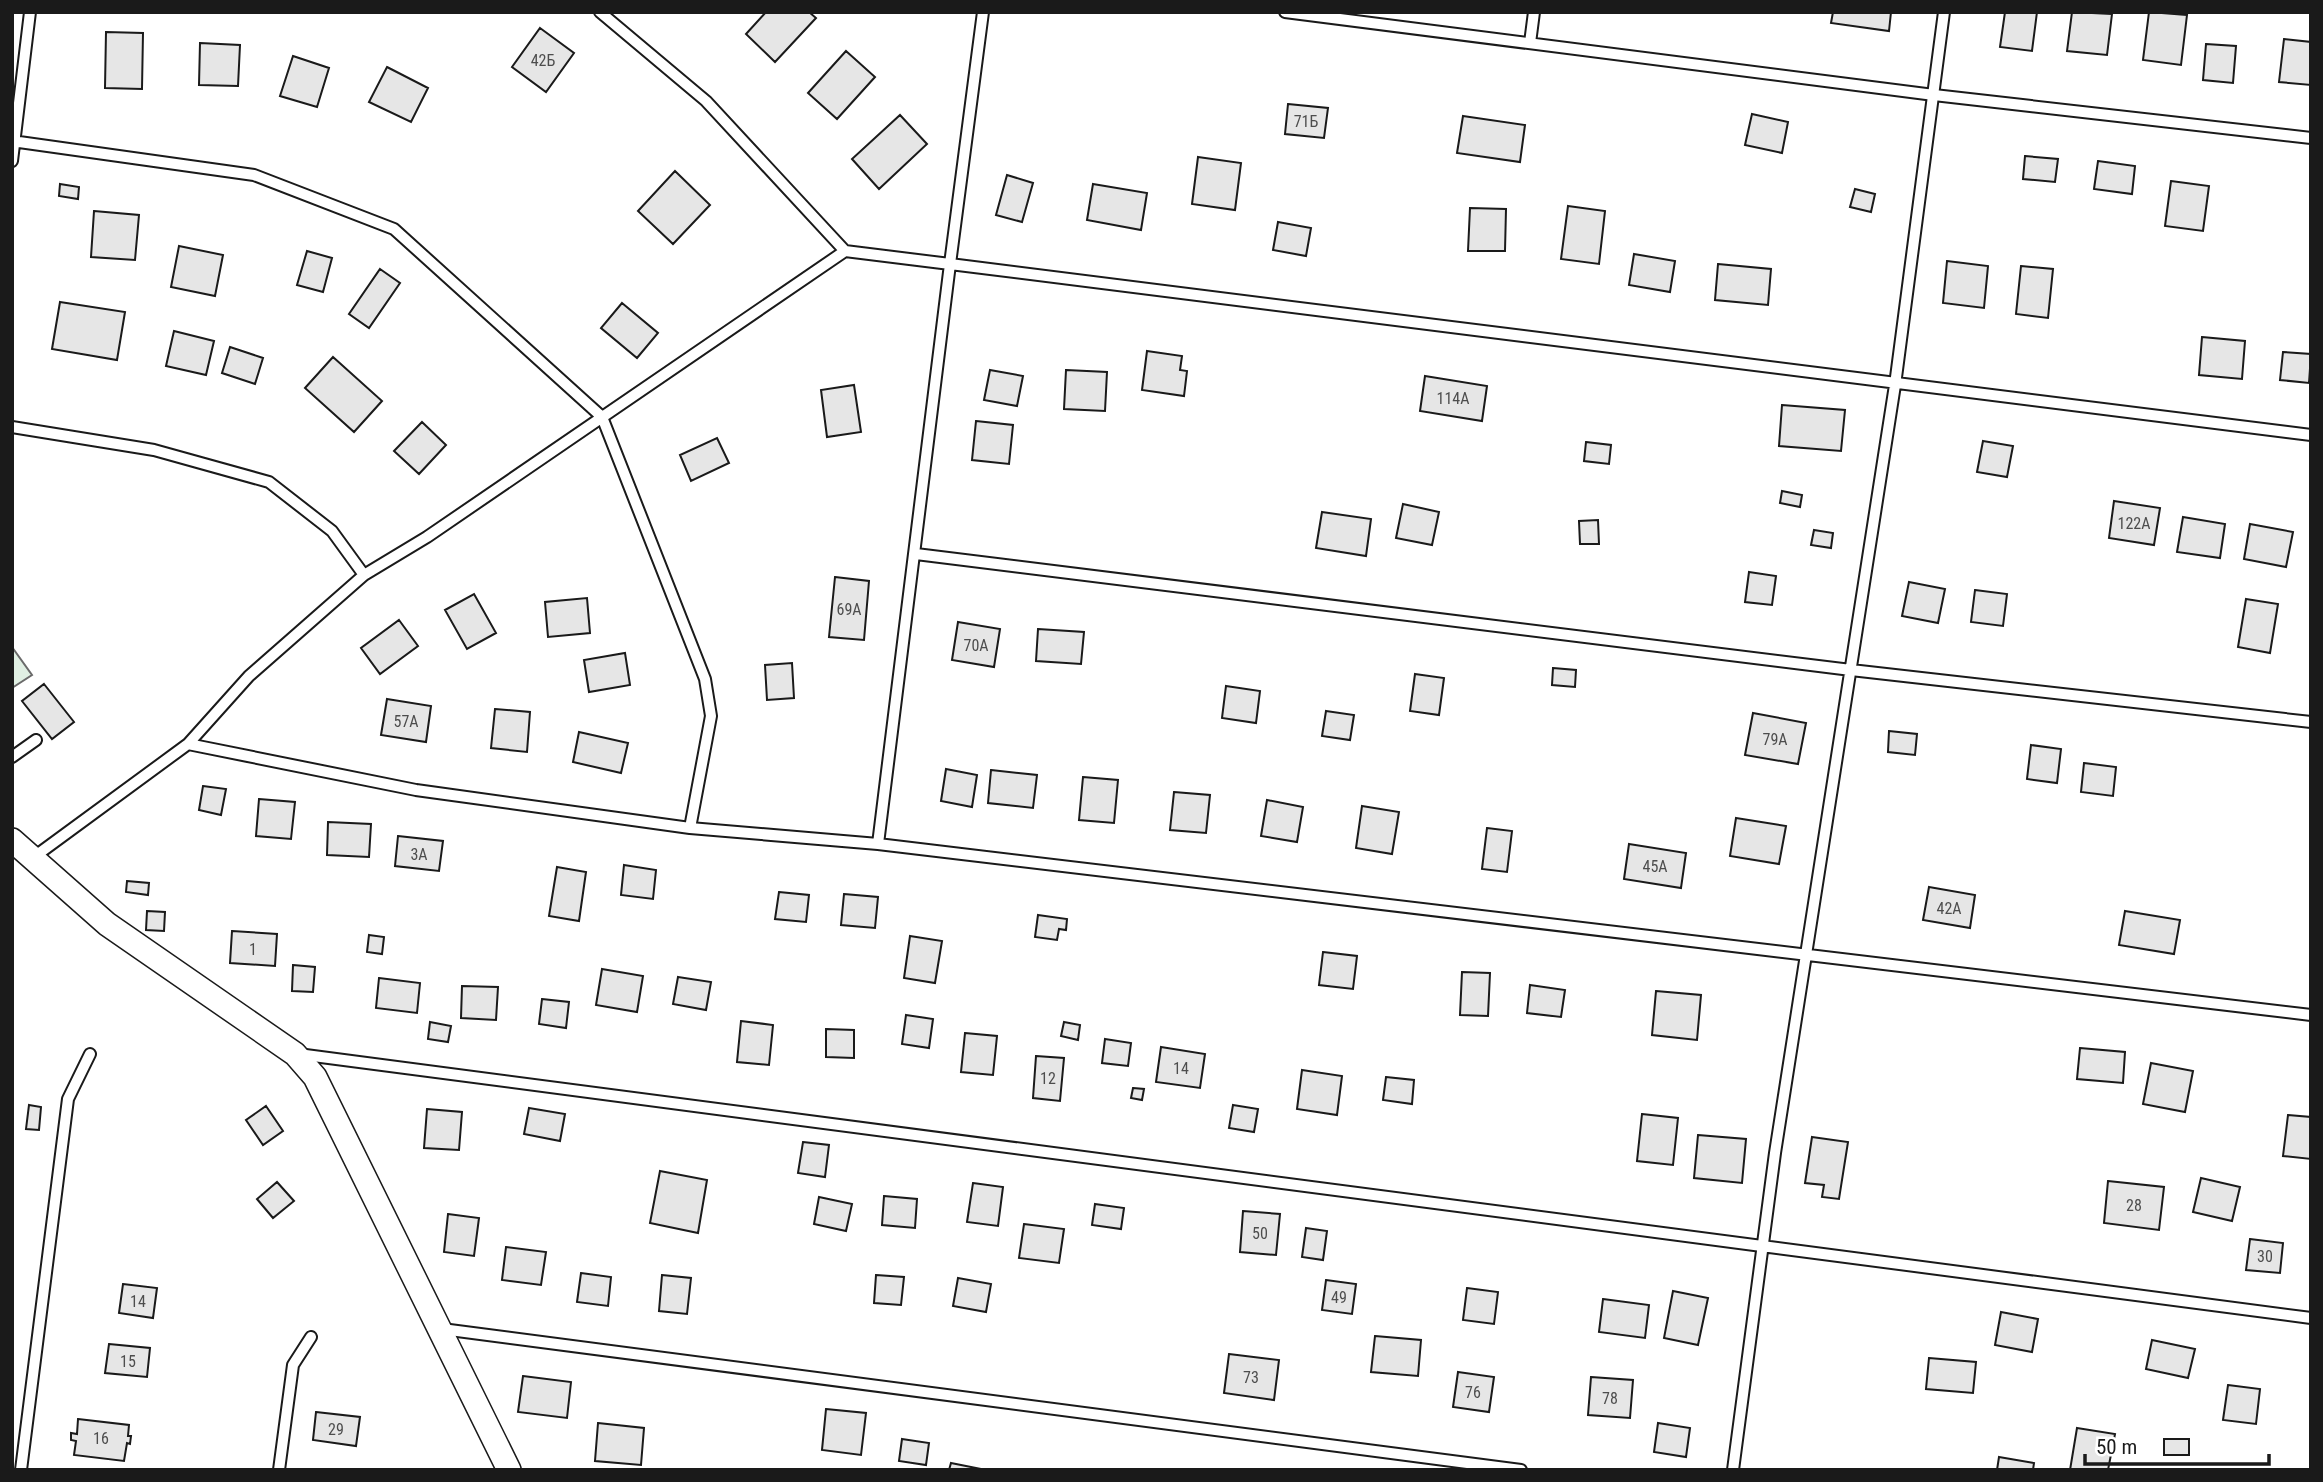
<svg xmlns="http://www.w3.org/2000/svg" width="2323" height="1482" font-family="'Roboto Condensed',sans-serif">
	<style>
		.green { fill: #e0efe3; stroke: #6a6a6a; stroke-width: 2 }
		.building { fill: #e6e6e6; stroke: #1a1a1a; stroke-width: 2 }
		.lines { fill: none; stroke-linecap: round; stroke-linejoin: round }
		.service-casing { stroke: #1a1a1a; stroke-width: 14 }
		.minor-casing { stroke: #1a1a1a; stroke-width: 26 }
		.service { stroke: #fff; stroke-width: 10 }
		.minor { stroke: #fff; stroke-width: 23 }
		.labels { text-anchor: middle; stroke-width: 5; stroke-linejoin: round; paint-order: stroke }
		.number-label { font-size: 16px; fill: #4d4d4d }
	</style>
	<rect width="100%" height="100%" fill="#fff"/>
	<path class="green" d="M12,647L32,675L12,688Z"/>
	<path class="building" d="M766,12H809L816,18L775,62L746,34Z
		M1833,12H1891L1889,31L1831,23Z
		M2005,12H2037L2032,51L2000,47Z
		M2072,12L2112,14L2107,55L2067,51Z
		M2149,12L2187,15L2181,65L2143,60Z
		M540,28L574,53L546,92L512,67Z
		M106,32L143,33L142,89L105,88Z
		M2284,39L2311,42V85L2279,82Z
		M200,43L240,45L238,86L199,85Z
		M2206,44L2236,46L2233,83L2203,80Z
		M846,51L875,77L837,119L808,93Z
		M293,56L329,68L317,107L280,96Z
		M387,67L428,88L411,122L369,102Z
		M1288,104L1328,108L1324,138L1285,134Z
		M1752,114L1788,122L1782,153L1745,145Z
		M900,115L927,144L879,189L852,159Z
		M1463,116L1525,125L1520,162L1457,153Z
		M2025,156L2058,159L2055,182L2023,179Z
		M1198,157L1241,163L1235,210L1192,204Z
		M2098,161L2135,166L2132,194L2094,189Z
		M675,171L710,205L673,244L638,211Z
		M1007,175L1033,183L1022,222L996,215Z
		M2171,181L2209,186L2203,231L2165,226Z
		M60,184L79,187L78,199L59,196Z
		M1093,184L1147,193L1141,230L1087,220Z
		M1855,189L1875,194L1871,212L1850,207Z
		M1568,206L1605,211L1599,264L1561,259Z
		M1470,208L1506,209L1505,251H1468Z
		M94,211L139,215L135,260L91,257Z
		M1278,222L1311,228L1306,256L1273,250Z
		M179,246L223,255L215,296L171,287Z
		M307,251L332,258L323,292L297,285Z
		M1634,254L1675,261L1670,292L1629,285Z
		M1947,261L1988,266L1984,308L1943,303Z
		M1718,264L1771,269L1768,305L1715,300Z
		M2021,266L2053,269L2048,318L2016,314Z
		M380,269L400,283L369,328L349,314Z
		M60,302L125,312L117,360L52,349Z
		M622,303L658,333L637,358L601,328Z
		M174,331L214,341L206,375L166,366Z
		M2202,337L2245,341L2242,379L2199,375Z
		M230,347L263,358L255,384L222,373Z
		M1147,351L1182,356L1180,370L1187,371L1184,396L1142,390Z
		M2283,352L2311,354L2309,383L2280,380Z
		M333,357L382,401L354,432L305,388Z
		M990,370L1023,376L1017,406L984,400Z
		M1066,370L1107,372L1105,411L1064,409Z
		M1425,376L1487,386L1482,421L1420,411Z
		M854,385L861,432L827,437L821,390Z
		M1782,405L1845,410L1841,451L1779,446Z
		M976,421L1013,425L1009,464L972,460Z
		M422,422L446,445L419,474L394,451Z
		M717,438L729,463L691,481L680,455Z
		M1983,441L2013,446L2007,477L1977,472Z
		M1586,442L1611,445L1609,464L1584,461Z
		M1782,491L1802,495L1800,507L1780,503Z
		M2114,501L2160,508L2154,545L2109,538Z
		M1403,504L1439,512L1432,545L1396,538Z
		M1322,512L1371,519L1366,556L1316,548Z
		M2183,517L2225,524L2220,558L2177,552Z
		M1598,520L1599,544H1580L1579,521Z
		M2250,524L2293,532L2286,567L2244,559Z
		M1814,530L1833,533L1831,548L1811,545Z
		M1749,572L1776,576L1772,605L1745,602Z
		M835,577L869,581L864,640L829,637Z
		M1909,582L1945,589L1938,623L1902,616Z
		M1975,590L2007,594L2003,626L1971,622Z
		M474,594L496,633L467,649L445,610Z
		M587,598L590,633L548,637L545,602Z
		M2246,599L2278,604L2270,653L2238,647Z
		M399,620L418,646L380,674L361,648Z
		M958,622L1000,629L994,667L952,660Z
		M1038,629L1084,632L1081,664L1036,661Z
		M625,653L630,685L589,692L584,660Z
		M792,663L794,698L767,700L765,665Z
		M1553,668L1576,670L1575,687L1552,685Z
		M1415,674L1444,678L1439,715L1410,711Z
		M44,684L74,722L52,739L22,701Z
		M1226,686L1260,691L1256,723L1222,718Z
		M387,699L431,706L426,742L381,735Z
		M495,709L530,712L527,752L491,748Z
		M1326,711L1354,715L1350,740L1322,736Z
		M1753,713L1806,723L1798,764L1745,755Z
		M1889,731L1917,734L1915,755L1888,752Z
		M579,732L628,743L621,773L573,762Z
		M2031,745L2061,749L2057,783L2027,779Z
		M2084,763L2116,767L2113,796L2081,792Z
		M946,769L977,775L972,807L941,801Z
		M991,770L1037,775L1033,808L988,803Z
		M1083,777L1118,780L1114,823L1079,820Z
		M203,786L226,789L221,815L199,810Z
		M1174,792L1210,795L1206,833L1170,830Z
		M259,799L295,802L291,839L256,836Z
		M1267,800L1303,807L1297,842L1261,836Z
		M1362,806L1399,812L1392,854L1356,848Z
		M1736,818L1786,826L1779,864L1730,856Z
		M328,822L371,824L369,857L327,855Z
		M1487,828L1512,831L1507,872L1482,869Z
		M398,836L443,841L439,871L395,866Z
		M1629,844L1686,853L1681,888L1624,879Z
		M624,865L656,870L653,899L621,895Z
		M557,867L586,872L579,921L549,916Z
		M127,881L149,883L148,895L126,892Z
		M1929,887L1975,895L1970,928L1923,920Z
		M779,892L809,895L806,922L775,919Z
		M844,894L878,897L875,928L841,925Z
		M147,911L165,912L164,931L146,930Z
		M2125,911L2180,920L2174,954L2119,945Z
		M1038,915L1067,919L1066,930L1059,929L1057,940L1035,937Z
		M232,931L277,934L275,966L230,963Z
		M369,935L384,937L382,954L367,952Z
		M910,936L942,941L935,983L904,978Z
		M1323,952L1357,956L1353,989L1319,985Z
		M293,965L315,967L313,992L292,991Z
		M602,969L643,976L637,1012L596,1005Z
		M1462,972L1490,973L1488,1016L1460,1015Z
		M678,977L711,982L706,1010L673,1004Z
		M379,978L420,983L417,1013L376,1008Z
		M1530,985L1565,990L1561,1017L1527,1013Z
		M462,986L498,987L496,1020L461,1018Z
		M1656,991L1701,995L1697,1040L1652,1035Z
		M542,999L569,1002L566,1028L539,1024Z
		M906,1015L933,1019L929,1048L902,1044Z
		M741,1021L773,1025L769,1065L737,1062Z
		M430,1022L451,1026L448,1042L428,1039Z
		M1064,1022L1080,1025L1078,1040L1061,1036Z
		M826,1029L854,1030V1058L826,1057Z
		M965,1033L997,1036L993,1075L961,1072Z
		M1105,1039L1131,1043L1128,1066L1102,1063Z
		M1161,1047L1205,1054L1200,1088L1156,1082Z
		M2080,1048L2125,1052L2123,1083L2077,1079Z
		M1036,1056L1064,1058L1060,1101L1033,1098Z
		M2151,1063L2193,1071L2185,1112L2143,1104Z
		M1302,1070L1342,1076L1337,1115L1297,1109Z
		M1386,1077L1414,1080L1412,1104L1383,1100Z
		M1133,1088L1144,1089L1142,1100L1131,1098Z
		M29,1105L41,1107L39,1130L26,1129Z
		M1233,1105L1258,1109L1254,1132L1229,1128Z
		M266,1106L283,1131L263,1145L246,1120Z
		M529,1108L565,1114L560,1141L524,1134Z
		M427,1109L462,1112L459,1150L424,1148Z
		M1642,1114L1678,1118L1673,1165L1637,1161Z
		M2288,1115L2311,1117V1159L2283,1156Z
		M1698,1135L1746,1139L1742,1183L1694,1178Z
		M1812,1137L1848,1142L1839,1199L1822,1197L1824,1185L1805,1183Z
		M803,1142L829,1145L825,1177L798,1173Z
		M660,1171L707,1180L698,1233L650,1223Z
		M2201,1178L2240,1187L2232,1221L2193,1212Z
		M2108,1181L2164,1187L2159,1230L2104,1223Z
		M277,1182L294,1201L273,1218L257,1199Z
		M973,1183L1003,1187L998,1226L967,1222Z
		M884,1196L917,1199L915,1228L882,1225Z
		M819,1197L852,1204L846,1231L814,1224Z
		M1095,1204L1124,1208L1121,1229L1092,1225Z
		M1243,1211L1280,1214L1276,1255L1240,1252Z
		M448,1214L479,1218L474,1256L444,1252Z
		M1024,1224L1064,1229L1059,1263L1019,1258Z
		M1306,1228L1327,1231L1323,1260L1302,1257Z
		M2250,1239L2283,1243L2280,1273L2246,1270Z
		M506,1247L546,1252L541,1285L502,1280Z
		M581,1273L611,1277L608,1306L577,1302Z
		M662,1275L691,1278L687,1314L659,1311Z
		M876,1275L904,1277L901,1305L874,1303Z
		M958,1278L991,1284L986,1312L953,1306Z
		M1326,1280L1356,1284L1352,1314L1322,1310Z
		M123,1284L157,1288L153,1318L119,1313Z
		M1467,1288L1498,1292L1494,1324L1463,1320Z
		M1673,1291L1708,1298L1698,1345L1664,1338Z
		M1603,1299L1649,1305L1645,1338L1599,1332Z
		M2001,1312L2038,1319L2032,1352L1995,1345Z
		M1375,1336L1421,1340L1418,1376L1371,1372Z
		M2152,1340L2195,1349L2188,1378L2146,1369Z
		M109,1344L150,1348L147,1377L105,1373Z
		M1229,1354L1279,1360L1274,1400L1224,1393Z
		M1929,1358L1976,1362L1973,1393L1926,1389Z
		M1458,1372L1494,1377L1489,1412L1453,1407Z
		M523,1376L571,1382L567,1418L518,1412Z
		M1591,1377L1633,1380L1630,1418L1588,1415Z
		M2228,1385L2260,1389L2256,1424L2223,1420Z
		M826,1409L866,1413L861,1455L822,1450Z
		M316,1412L360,1417L356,1446L313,1440Z
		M78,1419L129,1425L128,1436H131L130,1444L127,1443L124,1461L74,1455L76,1441L71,1440V1433L77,1434Z
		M598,1423L644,1428L641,1465L595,1461Z
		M1658,1423L1690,1428L1686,1457L1654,1452Z
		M2077,1428L2115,1434L2108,1470H2070Z
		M902,1439L929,1443L926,1465L899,1461Z
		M2164,1439H2189V1455H2164Z
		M1999,1457L2034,1463L2033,1470H1997Z
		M951,1463L986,1470H949Z"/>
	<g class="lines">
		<defs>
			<path id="service" d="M600,12L706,101L845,251
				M1285,12L1934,95L2311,138
				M1530,43L1534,12
				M12,141L254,175L394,229L602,417L705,679L711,716L690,828
				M12,161L30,12
				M12,427L154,450L269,482L332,531L364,575
				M916,554L1851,670L2311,722
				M188,744L249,676L364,575L427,537L845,251L950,264L983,12
				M12,757L36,740
				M878,844L950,264L2311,435
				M34,857L188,744L416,790L690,828L878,844L2311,1015
				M298,1054L2311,1318
				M442,1329L1521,1470
				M21,1470L68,1099L90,1054
				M279,1470L293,1365L311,1337
				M1733,1470L1775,1153L1895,385L1944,12"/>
			<path id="minor" d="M12,840L107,924L295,1054L315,1077L509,1470"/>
		</defs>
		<use href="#service" class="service-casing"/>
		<use href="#minor" class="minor-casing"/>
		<use href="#service" class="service"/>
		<use href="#minor" class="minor"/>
	</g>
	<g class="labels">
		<g class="number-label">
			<text x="543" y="66">42Б</text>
			<text x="1306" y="127">71Б</text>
			<text x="1453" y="404">114А</text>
			<text x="2134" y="529">122А</text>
			<text x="849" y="615">69А</text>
			<text x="976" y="651">70А</text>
			<text x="406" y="727">57А</text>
			<text x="1775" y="745">79А</text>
			<text x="419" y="860">3А</text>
			<text x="1655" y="872">45А</text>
			<text x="1949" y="914">42А</text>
			<text x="253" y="955">1</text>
			<text x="1181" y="1074">14</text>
			<text x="1048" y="1084">12</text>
			<text x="2134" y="1211">28</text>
			<text x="1260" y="1239">50</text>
			<text x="2265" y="1262">30</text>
			<text x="1339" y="1303">49</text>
			<text x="138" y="1307">14</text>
			<text x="128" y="1367">15</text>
			<text x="1251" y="1383">73</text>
			<text x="1473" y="1398">76</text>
			<text x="1610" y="1404">78</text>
			<text x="336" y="1435">29</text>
			<text x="101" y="1444">16</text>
		</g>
	</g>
	<rect width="2323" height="1482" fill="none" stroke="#1a1a1a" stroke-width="28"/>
	<path d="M2085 1454v10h184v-10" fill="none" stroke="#1a1a1a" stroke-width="3.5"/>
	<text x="2096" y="1454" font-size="21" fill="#1a1a1a" stroke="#ffffff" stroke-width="5" paint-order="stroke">50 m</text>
</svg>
